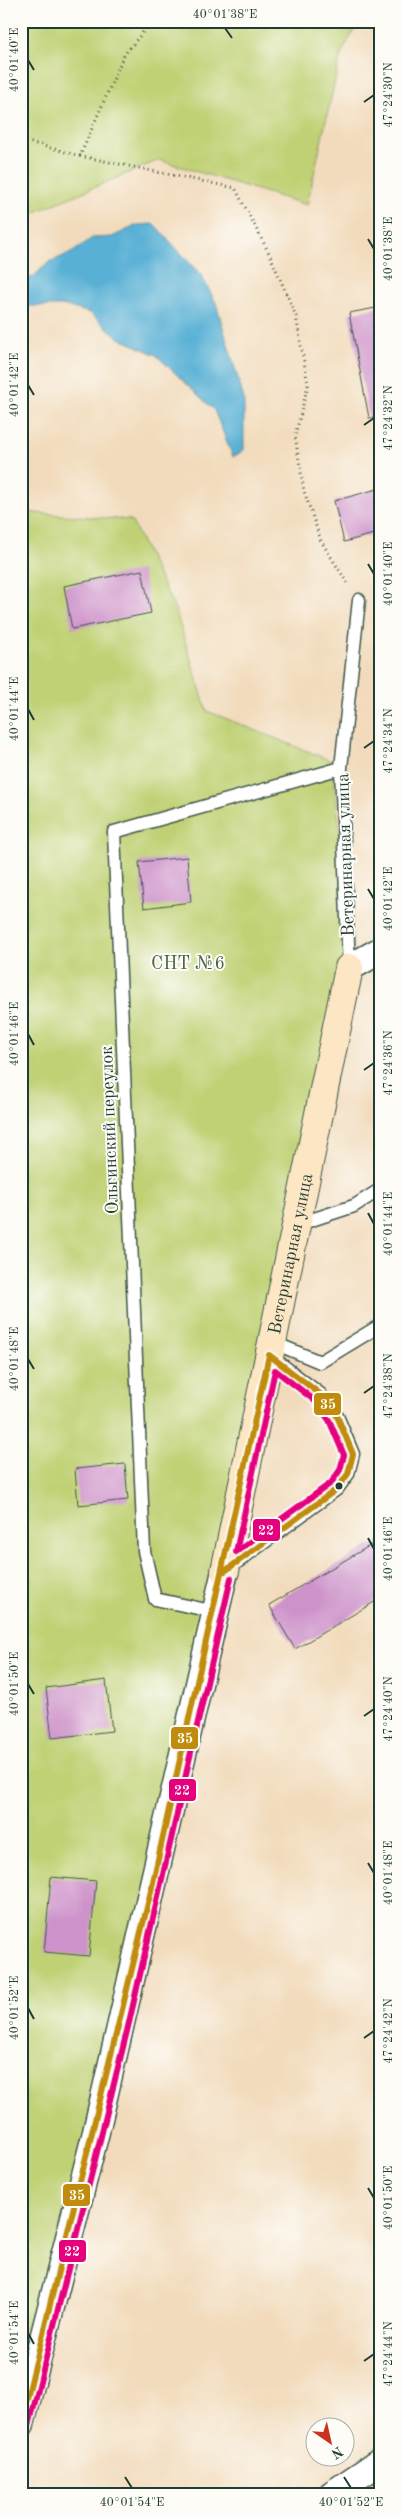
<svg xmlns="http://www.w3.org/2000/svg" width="402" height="2515" font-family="'Old Standard TT',serif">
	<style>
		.green { fill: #c0d174; stroke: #708754 }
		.water { fill: #58b0d5; stroke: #3c7684 }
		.building { fill: #cd92ca }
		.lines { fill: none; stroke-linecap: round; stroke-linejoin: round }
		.lane-casing { stroke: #3f5548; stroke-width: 15 }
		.street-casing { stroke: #3f5548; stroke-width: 29 }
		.secondary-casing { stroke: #3f5548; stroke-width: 30 }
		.path { stroke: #3f5548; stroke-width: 3; stroke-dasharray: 1 4; stroke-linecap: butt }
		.lane { stroke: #fff; stroke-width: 12 }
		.street { stroke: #fff; stroke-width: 26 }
		.secondary { stroke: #fce6c4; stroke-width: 28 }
		.bus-1-casing { stroke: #fdfcf7; stroke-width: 10 }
		.bus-2-casing { stroke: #fdfcf7; stroke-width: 10 }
		.bus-1 { stroke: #c18c0d; stroke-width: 6 }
		.bus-2 { stroke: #e5007d; stroke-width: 6 }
		.ticks { fill: none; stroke: #1f3d34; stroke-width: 2 }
		.bus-dot { fill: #1f3d34; stroke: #fdfcf7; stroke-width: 2 }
		.labels { text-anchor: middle; stroke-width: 4; stroke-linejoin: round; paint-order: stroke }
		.street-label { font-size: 18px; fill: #1f3d34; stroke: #fdfcf7 }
		.park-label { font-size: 18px; fill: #476244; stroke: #fdfcf7 }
		.line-badge { stroke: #fdfcf7; stroke-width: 2 }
		.badge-label { font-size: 14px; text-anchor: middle; font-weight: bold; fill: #fff }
		.neatline { fill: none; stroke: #1f3d34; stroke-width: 2 }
		.ticks-label { font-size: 12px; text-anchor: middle; fill: #1f3d34 }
	</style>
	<rect width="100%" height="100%" fill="#fdfcf7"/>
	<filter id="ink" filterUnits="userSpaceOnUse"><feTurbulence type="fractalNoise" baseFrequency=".02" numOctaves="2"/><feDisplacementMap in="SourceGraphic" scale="10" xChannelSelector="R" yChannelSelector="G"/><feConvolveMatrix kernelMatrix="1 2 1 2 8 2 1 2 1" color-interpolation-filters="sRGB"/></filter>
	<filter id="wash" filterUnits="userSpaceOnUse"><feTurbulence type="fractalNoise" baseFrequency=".0096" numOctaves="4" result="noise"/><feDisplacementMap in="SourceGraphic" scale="20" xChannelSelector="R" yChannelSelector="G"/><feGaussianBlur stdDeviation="1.12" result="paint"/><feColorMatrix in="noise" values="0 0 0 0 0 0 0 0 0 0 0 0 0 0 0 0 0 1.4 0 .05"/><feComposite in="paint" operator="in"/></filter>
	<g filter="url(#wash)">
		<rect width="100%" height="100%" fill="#f2dbbc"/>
		<path class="green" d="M21,21H359L341,54L307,205L159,160L21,218Z
			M21,512L131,520L175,609L207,711L332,761L356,972L203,1706L21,2369Z"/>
		<path class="water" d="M154,224L201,275L216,303L244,399V450L233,457L214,410L156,355L119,338L90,313L66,306H21V280L33,277L49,262L73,252L92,238L112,237L137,225Z"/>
		<g id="blocks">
			<path class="building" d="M381,307V417L369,418L349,313Z
				M381,488V532L344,542L334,501Z
				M142,570L151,613L72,629L64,586Z
				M187,857L191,902L144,908L139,862Z
				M125,1464L128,1500L78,1505L75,1469Z
				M381,1539V1598L295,1649L269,1605Z
				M106,1680L112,1731L52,1738L46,1688Z
				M51,1877L96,1881L89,1956L44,1952Z"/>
		</g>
	</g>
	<g filter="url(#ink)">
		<use href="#blocks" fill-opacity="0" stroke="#3f5548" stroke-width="1"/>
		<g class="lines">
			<defs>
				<path id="lane" d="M349,968L341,768L359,600
					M296,1225L354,1206L381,1189
					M272,1342L320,1362L381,1325
					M228,1569L337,1489L348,1474L353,1454L337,1416L320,1394L269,1355
					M216,1612L155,1599L144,1551L114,832L341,768"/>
				<path id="street" d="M349,968L381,950
					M21,2424L96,2132L225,1571
					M332,2494L381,2461"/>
				<g id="secondary">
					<path id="s1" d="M225,1571L349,968"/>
				</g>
			</defs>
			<use href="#lane" class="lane-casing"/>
			<use href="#street" class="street-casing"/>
			<use href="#secondary" class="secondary-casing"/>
			<path class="path" d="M21,140L80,156L124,55L152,21
				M80,156L235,188L269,253L296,316L308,385L295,436L304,491L321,541L348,584"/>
			<use href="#lane" class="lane"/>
			<use href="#street" class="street"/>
			<use href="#secondary" class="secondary"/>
			<defs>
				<path id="bus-1" d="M21,2423L151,1891L269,1355L320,1394L337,1416L353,1454L348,1474L337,1489L225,1571"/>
				<path id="bus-2" d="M275,1370L314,1400L329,1420L344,1455L340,1470L331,1483L236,1552Z
					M29,2426L128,2027L231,1578"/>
			</defs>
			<use href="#bus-1" class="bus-1-casing"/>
			<use href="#bus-2" class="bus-2-casing"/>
			<use href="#bus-1" class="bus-1"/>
			<use href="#bus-2" class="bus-2"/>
		</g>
	</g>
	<path class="ticks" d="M225,28L232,38M28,60L34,70M364,102L374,95M368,239L374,249M28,385L34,395M364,425L374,418M368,564L374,574M28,709L34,720M364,748L374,741M368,889L374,899M28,1034L34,1045M364,1070L374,1063M368,1213L374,1224M28,1359L34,1369M364,1393L374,1386M368,1538L374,1549M28,1684L34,1694M364,1716L374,1709M368,1863L374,1873M28,2008L34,2019M364,2038L374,2031M368,2188L374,2198M28,2333L34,2344M364,2361L374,2354M125,2477L132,2488M344,2477L351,2488"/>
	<circle class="bus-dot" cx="339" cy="1486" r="4.5"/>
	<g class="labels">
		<g class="street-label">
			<text transform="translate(345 855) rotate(-92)" y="6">Ветеринарная улица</text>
			<text transform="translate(109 1130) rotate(-92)" y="6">Ольгинский переулок</text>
			<text dy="6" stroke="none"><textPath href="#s1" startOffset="324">Ветеринарная улица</textPath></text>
		</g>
		<g class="park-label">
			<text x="188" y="969">СНТ №6</text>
		</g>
	</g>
	<g class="line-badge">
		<rect x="313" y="1392" width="29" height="24" rx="5" fill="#c18c0d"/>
		<rect x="252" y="1518" width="29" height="24" rx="5" fill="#e5007d"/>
		<rect x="170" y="1726" width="29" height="24" rx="5" fill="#c18c0d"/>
		<rect x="168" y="1778" width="29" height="24" rx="5" fill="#e5007d"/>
		<rect x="62" y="2183" width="29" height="24" rx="5" fill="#c18c0d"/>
		<rect x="58" y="2239" width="29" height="24" rx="5" fill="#e5007d"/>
	</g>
	<g class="badge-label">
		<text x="328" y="1409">35</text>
		<text x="266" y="1535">22</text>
		<text x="185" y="1743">35</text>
		<text x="182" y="1795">22</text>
		<text x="77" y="2200">35</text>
		<text x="72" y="2256">22</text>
	</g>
	<rect width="402" height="2515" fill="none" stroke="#fdfcf7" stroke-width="55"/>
	<g transform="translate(330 2442) rotate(146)"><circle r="24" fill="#fdfcf7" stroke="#a4b0a9"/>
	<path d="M0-4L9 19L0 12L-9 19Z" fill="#c8321e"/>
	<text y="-8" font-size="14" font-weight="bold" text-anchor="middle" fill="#1f3d34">N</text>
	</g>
	<rect x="28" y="28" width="346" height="2460" class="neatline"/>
	<g class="ticks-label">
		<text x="225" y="18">40°01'38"E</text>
		<text transform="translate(14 60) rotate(-90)" y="4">40°01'40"E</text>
		<text transform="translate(388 95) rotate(-90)" y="4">47°24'30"N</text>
		<text transform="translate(388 249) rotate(-90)" y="4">40°01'38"E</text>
		<text transform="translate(14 385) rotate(-90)" y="4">40°01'42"E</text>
		<text transform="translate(388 418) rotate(-90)" y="4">47°24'32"N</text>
		<text transform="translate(388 574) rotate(-90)" y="4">40°01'40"E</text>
		<text transform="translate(14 709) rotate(-90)" y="4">40°01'44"E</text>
		<text transform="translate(388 741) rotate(-90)" y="4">47°24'34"N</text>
		<text transform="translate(388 899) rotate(-90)" y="4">40°01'42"E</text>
		<text transform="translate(14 1034) rotate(-90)" y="4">40°01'46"E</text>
		<text transform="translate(388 1063) rotate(-90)" y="4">47°24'36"N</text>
		<text transform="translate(388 1224) rotate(-90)" y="4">40°01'44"E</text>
		<text transform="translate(14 1359) rotate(-90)" y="4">40°01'48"E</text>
		<text transform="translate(388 1386) rotate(-90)" y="4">47°24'38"N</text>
		<text transform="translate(388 1549) rotate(-90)" y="4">40°01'46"E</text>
		<text transform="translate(14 1684) rotate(-90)" y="4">40°01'50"E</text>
		<text transform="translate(388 1709) rotate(-90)" y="4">47°24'40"N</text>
		<text transform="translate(388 1873) rotate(-90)" y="4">40°01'48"E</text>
		<text transform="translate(14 2008) rotate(-90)" y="4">40°01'52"E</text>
		<text transform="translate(388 2031) rotate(-90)" y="4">47°24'42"N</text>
		<text transform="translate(388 2198) rotate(-90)" y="4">40°01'50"E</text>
		<text transform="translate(14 2333) rotate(-90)" y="4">40°01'54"E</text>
		<text transform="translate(388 2354) rotate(-90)" y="4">47°24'44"N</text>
		<text x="132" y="2506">40°01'54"E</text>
		<text x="351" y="2506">40°01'52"E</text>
	</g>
</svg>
